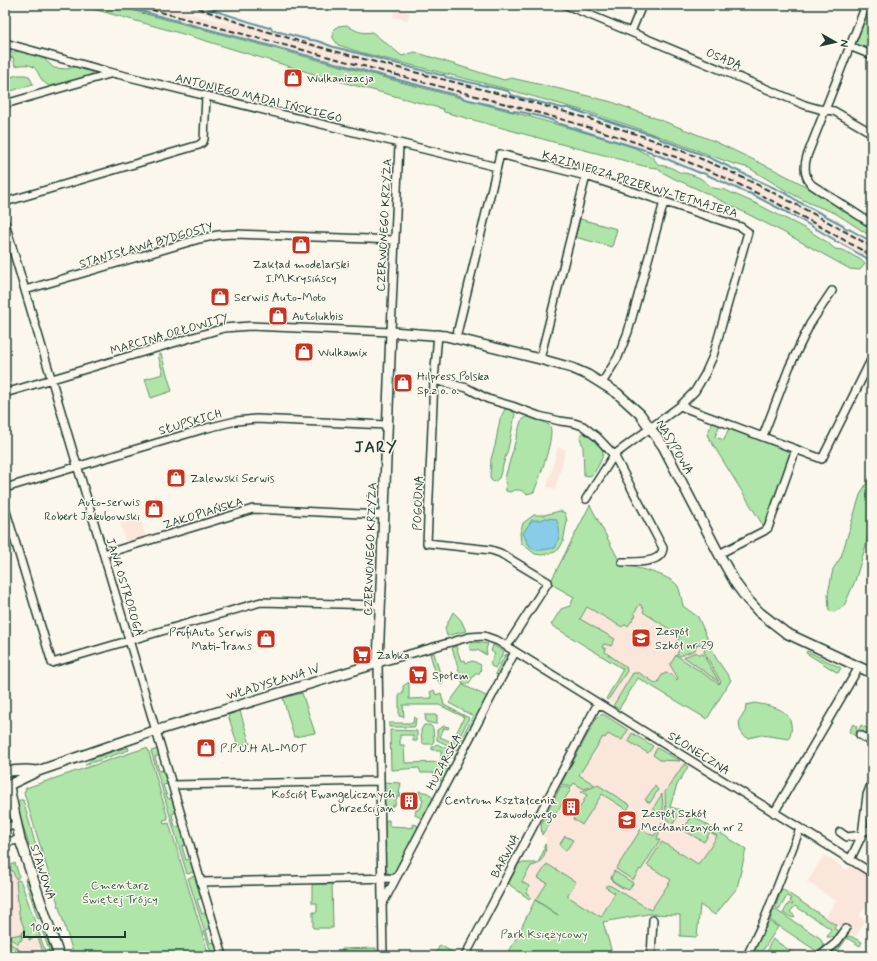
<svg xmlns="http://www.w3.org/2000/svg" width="877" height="961" font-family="Mynerve,sans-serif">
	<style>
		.built { fill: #fbe6dc }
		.green { fill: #afe5a8; stroke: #67916e }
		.water { fill: #88cce9; stroke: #5e93a1 }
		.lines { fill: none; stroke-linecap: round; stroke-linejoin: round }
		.stream { stroke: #5e93a1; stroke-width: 2 }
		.minor-casing { stroke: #1f3d34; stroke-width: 10 }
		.tertiary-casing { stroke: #1f3d34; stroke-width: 12 }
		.minor { stroke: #fbf7ec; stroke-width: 7 }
		.tertiary { stroke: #fbf7ec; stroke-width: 9 }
		.rail { stroke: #1f3d34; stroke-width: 2; stroke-dasharray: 6 3; stroke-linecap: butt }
		.labels { text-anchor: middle; stroke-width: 3; stroke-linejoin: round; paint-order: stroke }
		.street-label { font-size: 12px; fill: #1f3d34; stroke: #fbf7ec }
		.poi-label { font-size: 12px; fill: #1f3d34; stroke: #fbf7ec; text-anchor: start }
		.park-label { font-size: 12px; fill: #3c5f4b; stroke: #fbf7ec }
		.district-label { font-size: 16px; font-weight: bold; letter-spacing: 1px; fill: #1f3d34; stroke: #fbf7ec }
	</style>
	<rect width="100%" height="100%" fill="#fbf7ec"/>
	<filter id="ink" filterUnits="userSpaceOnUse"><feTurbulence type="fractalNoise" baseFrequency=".025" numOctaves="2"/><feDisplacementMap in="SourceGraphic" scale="8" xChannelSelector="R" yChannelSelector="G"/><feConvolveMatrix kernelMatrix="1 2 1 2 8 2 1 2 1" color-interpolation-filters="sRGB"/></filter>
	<g filter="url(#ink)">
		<path class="built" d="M124,5H157L242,27L180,5H194L253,25L554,108L654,139L690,152L759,183L856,235L872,244V260L793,215L747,192L703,171L614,138L565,123Z
			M395,10L409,12L408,20L393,17Z
			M558,447L566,450L555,489L547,487Z
			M140,517L146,537L126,543L120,523Z
			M586,573L660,574L670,579L678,585L683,606L698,617L716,658L731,680L724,690L667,695L638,678L620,708L606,699L623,669L551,625L561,609L570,606Z
			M603,714L688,767L677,785L670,807L685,811L746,849L737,888L715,915L690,899L658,915L648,914L609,921L576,929L509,882L519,863H538L546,848L544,844L547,839L543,837L574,787L563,781L597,717Z
			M5,844L6,846L44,956H5Z
			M824,855L847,870L850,866L872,878V897L859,916L866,920L855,937L825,918L836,901L807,882Z"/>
		<path class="green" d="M79,5H112L524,115L607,139L635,148L652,157L659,165L670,167L681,173H685L692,175L700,178L713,188L725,190L755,203L806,229L827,242L835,249L843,250L861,260L865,264L860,270L850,269L783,232L706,193L673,178L660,171L658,168C639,167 622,159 604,155C550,142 497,126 444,112L443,109L327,78L190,36Z
			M870,5H872V50L856,44Z
			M347,25C355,31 362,34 372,32L402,56L415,52L504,80L511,78L556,88L612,102L663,121L714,141L775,170L802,184L872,228V237L835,213L809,203L785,190L749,168L731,163L631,126L588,112L503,88L363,53L338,45L333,38V31L338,26Z
			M5,47L10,49L12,53L22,50L42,57L54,68L67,69L77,66L92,70V75L88,77L54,87L53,85L49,86C33,77 43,60 15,66L13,57L5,59Z
			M17,75H25L29,76L33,84L5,93V79Z
			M580,219L617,229L612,247L575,237Z
			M161,354L172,391L151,398L145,379L163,374L158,355Z
			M509,408L513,411L515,415L508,449L499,478L494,482L491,480L490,477L491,459L495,446L500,419L505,409Z
			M529,415C532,416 547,423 549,425C557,432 538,482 534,492L527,494C521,489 516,489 510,492L506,491L505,478L521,421Z
			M713,421L720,424L715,437L724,440L728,430L731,428L789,450L791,454L764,527L707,435Z
			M582,433C589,433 604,447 603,454C602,460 595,474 590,476L584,475L583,447L580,437Z
			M872,473V509L866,545L855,581L844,606L834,612L829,611L828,594L833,569L841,557L860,495Z
			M590,505L622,566C635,566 669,575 677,585C680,588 682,602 683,606L698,617L716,658L731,680L707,719L638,678L619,709L613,706L633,673H639L657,684L662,675L666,673L672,674L677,680L678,678L670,665L676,655L719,684L721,682L704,652L705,648L704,645L698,644L696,646L695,650L680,656L677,654L680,648L675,644L680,636L643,612L644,610L640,604L634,613L636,615L628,626L624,625L622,627L587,607L580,619L615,639L611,646L604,644L602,647L606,649L605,652L626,667L627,671L608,700L606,699L623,669L551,625L561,609L570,606L574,597L553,585L552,579Z
			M560,511L565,513L567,521L563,542L559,549L555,552L542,555L535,554L521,543L520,533L523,523L534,515H544Z
			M453,612L461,620L466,631L447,636L445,628Z
			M475,642L488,644L486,649L487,655L477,650H471L469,644Z
			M493,645L504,652L495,668L491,666V664L490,663L495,654L491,651Z
			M456,646L461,661L465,660L466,663L473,661L481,665L480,668L481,669L479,674H475L469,683L463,685L488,697L459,750H455L473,716L449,703L463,684L452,648Z
			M807,651L841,668L838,673L806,653Z
			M696,652L698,654H703L719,682L684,657Z
			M434,653L443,683H440L438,681L430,654Z
			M508,654L499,674L496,675V672L505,655Z
			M409,682V699L432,698L430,692L434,690L436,695L441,693L444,705L469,718L460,736L456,734L464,717L439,705H403L404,717L399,716V694H403V686Z
			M302,693L315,733L294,737L283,698Z
			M755,703C768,706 788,707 791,724C792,729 791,734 789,739L762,735L748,738L744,736L740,730L739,720L745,712L746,705Z
			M240,711L250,744L238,746L228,715Z
			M603,714L628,730L622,740L618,738L617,739L608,734L605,738L603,737L579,775L595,785L584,789L574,783L571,787L561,784L597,717Z
			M425,715H437V723L435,724L426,722Z
			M414,717L416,718L415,726L414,727H389V723H413Z
			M853,724L857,727L856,730L858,731L861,725L868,729L865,735L857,737L849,732Z
			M424,725H430L433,728L434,741L432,744H424L422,742L421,730Z
			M444,726L449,727L448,729L444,728L440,737L452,742L454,737L457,739L453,746H450L437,740V730Z
			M390,730L417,731V741H413V735H400V745H404L405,763L441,762V750H432V747L437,744L451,751L444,764L450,767L444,780L439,781V779L433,776L434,773H421L419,768L391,770Z
			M632,733L653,746L648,753L628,741Z
			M128,747L129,750L85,765L93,758Z
			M145,748L148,749L168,819L163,820L164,824L169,823L209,956H74L24,793L26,788Z
			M657,748L680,761L660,760L653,755Z
			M158,749L160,755L155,757L159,771L164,770L168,784L163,785L168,799L172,798L176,812L172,814L175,827L181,826L186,845L182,846L186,860L190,859L194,872L187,874L151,751Z
			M684,764L688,767L677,785L670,807L685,811L746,849L737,888L715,915L700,905L697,937L680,936V915L648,914L603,922L613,956H507L535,900L558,915L536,900L547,883L538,878L547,864L576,882L567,896L601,917L615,893L605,887L607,885L611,886L651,910L671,880L647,865L662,842L698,864L708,851L717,836L710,832L704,842L683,830L690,819L680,813L673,824L666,819L665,792Z
			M383,782L401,783L399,794H401L400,797L397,796L395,805L388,808H384Z
			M598,785L630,805L627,810L602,794L582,825L573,819L587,795L581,792Z
			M561,786L571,789L555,815L548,811Z
			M655,786L658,790L650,803L645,800Z
			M419,791L428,793L434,799L423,819L415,815L416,810H418L419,808H421L423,799L421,798L422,796L420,795Z
			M662,794L664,819C648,810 654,807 662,794Z
			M20,800H23L37,850L31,852L15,801Z
			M5,807L12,819L9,823L6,824Z
			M545,816L552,820L542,835L541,826Z
			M387,820H389V826L407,827L408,828L411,827V828L414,827L412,824L417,825L418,829L393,875L388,874L385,867L384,823Z
			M662,823L657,839L660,840L641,870L640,869L633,880L616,869L641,829L654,836Z
			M565,836L573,840L566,851L562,848L560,844Z
			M545,844C548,853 540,866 531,866L522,882L529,886L526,893L531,897L529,899L510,885L509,882L519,863H538L544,850V845Z
			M15,863L19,876L18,878L16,879L12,870L8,871L7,867Z
			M614,871L633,883L629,890L621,887L612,881L611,878Z
			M195,876L202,898L197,900L202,914L206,912L211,928L206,930L210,943L215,942L219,956H212L188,878Z
			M27,878L41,918L38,919L25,879Z
			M19,880L21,882L47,956H44L38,937L29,940L28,936L22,937L21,933L25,931L19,914L16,881Z
			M312,884H332L333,928H313V912H317V903H312Z
			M782,889L836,925L834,929L837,930L838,934L836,937H827L831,929L795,906L790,912L795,916L793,918L783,913L789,903L792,905L793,904L790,901L791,898L787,896L779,910L775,907Z
			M774,909L820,938L824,946L818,952L770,920Z
			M769,921L778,927L761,953L755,948Z
			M42,930H45L55,956H51Z
			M20,934L22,940L19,941L18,944L7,937Z
			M850,936L862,942L860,946L847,938L837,952L843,956H831C835,949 840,936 850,936Z
			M773,939L798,956H767L763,954L765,951L767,952L769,948L768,947Z
			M5,940L20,950L14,952L6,953Z
			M440,945L459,956H434Z
			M376,948V956H373V953L347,954L346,956H342V949Z"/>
		<path class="water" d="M546,518L556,519C561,529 560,538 555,548C535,551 532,554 523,533L532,520H541Z"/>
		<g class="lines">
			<path class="stream" d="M119,5C232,36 345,66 459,96L461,98L508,109L510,111C517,110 554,119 559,124H561L651,152L653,154H655L700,173H703L747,193H749L790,214L791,216H794L835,240V242H838L872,261
				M200,5L213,10H215L216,11L269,28L271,27L272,30L310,40C318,39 326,45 334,47C370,56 405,66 441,75H444L446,77L508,91L511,95L562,108H568L658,137L660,139L706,156L787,194L799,202L843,225L845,228L849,229L872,242"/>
			<defs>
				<path id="minor" d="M566,5L805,105L819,109L834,111L872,133
					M866,5L807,156C804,166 804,177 812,185L872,224
					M631,32L642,5
					M5,43L113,73
					M849,46L872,55
					M5,104L113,73L497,167
					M5,202L199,145L203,142L204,139L206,96
					M5,223L223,956
					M25,290L199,239L218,235L235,234L395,240
					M438,334L434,380L427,543L491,550L500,553L548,582L507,646
					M456,338L500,154L586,176L741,227L748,232L713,356L705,374L695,391L680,406L614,455L586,499
					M540,359L586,176
					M434,380L467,388L488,399L512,406L539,416L560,421L574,423L583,426L597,437L614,455L663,548C662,564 634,562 622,562
					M602,383L618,357L628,332L664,202
					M5,393L224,328L250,326L391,332L399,144
					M680,406L822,459L872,358
					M763,436L789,368L810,324L832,291
					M5,488L207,428L236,421L256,419L387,425
					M5,508L52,663L261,602L379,605
					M104,554L253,509L383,515
					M719,554L764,531L768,528L796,449
					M860,735L872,742
					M172,785L379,781
					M774,813L859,667
					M5,826H17
					M863,830L872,831
					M840,832L847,837L862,835
					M5,842L20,840
					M850,860L862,835L867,795L872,782
					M201,882L396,878
					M383,903L515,652
					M383,956L378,663L469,637L484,636L498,641L872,873
					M465,956L598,703
					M651,956L653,920
					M747,956L765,918L800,829
					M820,956L836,943L846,929"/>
				<path id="tertiary" d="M8,771L26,770L38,771
					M11,784L38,771L145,734L378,663L391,332L446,336L540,359L572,368L588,375L617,393L640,414L663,446L719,554L736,584L747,599L759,612L786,633L872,673
					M9,787L20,840L59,956"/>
			</defs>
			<use href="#minor" class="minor-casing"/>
			<use href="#tertiary" class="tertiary-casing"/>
			<use href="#minor" class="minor"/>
			<use href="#tertiary" class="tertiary"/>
			<path class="rail" d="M134,5C235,32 337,59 438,86C520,108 603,128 683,160C749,186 811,221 872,256
				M190,5C337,61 494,85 642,136C723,164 798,204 872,247"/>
		</g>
	</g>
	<defs>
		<symbol id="shop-square" viewBox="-11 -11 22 22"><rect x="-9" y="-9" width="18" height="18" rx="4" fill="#c8321e" stroke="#fbf7ec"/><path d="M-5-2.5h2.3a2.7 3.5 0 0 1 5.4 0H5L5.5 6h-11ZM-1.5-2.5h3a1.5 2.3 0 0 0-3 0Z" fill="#fff"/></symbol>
		<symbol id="school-square" viewBox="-11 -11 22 22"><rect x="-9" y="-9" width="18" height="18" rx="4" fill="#c8321e" stroke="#fbf7ec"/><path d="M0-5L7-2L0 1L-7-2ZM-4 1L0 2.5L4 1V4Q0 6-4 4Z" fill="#fff"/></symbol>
		<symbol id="supermarket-square" viewBox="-11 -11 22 22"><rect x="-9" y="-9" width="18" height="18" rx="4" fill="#c8321e" stroke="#fbf7ec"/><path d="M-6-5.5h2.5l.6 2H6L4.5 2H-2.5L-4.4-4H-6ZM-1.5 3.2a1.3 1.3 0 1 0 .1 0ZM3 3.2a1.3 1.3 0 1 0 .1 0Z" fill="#fff"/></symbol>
		<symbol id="building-square" viewBox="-11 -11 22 22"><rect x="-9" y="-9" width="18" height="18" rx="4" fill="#c8321e" stroke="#fbf7ec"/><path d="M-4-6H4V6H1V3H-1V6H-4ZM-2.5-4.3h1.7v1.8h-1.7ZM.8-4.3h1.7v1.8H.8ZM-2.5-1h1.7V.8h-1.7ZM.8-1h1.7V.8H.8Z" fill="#fff"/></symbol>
		<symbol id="university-square" viewBox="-11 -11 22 22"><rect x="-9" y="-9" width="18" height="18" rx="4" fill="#c8321e" stroke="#fbf7ec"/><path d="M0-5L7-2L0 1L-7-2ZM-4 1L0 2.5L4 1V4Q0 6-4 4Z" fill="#fff"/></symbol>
	</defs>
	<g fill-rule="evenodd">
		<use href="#shop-square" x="282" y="67" width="22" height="22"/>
		<use href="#shop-square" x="290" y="234" width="22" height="22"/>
		<use href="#shop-square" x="209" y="286" width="22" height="22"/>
		<use href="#shop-square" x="267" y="305" width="22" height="22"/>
		<use href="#shop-square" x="293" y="341" width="22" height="22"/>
		<use href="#shop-square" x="392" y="372" width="22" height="22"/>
		<use href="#shop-square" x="165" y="467" width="22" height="22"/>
		<use href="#shop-square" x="143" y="498" width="22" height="22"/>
		<use href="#school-square" x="630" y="627" width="22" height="22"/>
		<use href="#shop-square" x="255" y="628" width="22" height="22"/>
		<use href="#supermarket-square" x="351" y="644" width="22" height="22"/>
		<use href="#supermarket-square" x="407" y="664" width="22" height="22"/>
		<use href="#shop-square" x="195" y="737" width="22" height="22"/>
		<use href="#building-square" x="398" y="790" width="22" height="22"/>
		<use href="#building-square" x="560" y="796" width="22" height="22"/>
		<use href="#university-square" x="616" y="809" width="22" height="22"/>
	</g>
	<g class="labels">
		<g class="street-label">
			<text transform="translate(724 59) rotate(23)" y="4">OSADA</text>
			<text transform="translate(259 98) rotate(14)" y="4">ANTONIEGO MADALIŃSKIEGO</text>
			<text transform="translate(640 184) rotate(17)" y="4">KAZIMIERZA PRZERWY-TETMAJERA</text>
			<text transform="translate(384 225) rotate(-87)" y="4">CZERWONEGO KRZYŻA</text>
			<text transform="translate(146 245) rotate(-16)" y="4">STANISŁAWA BYDGOSTY</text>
			<text transform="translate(169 334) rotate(-16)" y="4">MARCINA ORŁOWITY</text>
			<text transform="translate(190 422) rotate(-16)" y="4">SŁUPSKICH</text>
			<text transform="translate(675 447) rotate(60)" y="4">NASYPOWA</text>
			<text transform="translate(418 503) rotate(-88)" y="4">POGODNA</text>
			<text transform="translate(203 513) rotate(-17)" y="4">ZAKOPIAŃSKA</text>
			<text transform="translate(370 549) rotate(-88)" y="4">CZERWONEGO KRZYŻA</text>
			<text transform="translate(125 587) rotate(73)" y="4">JANA OSTROROGA</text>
			<text transform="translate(273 682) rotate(-17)" y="4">WŁADYSŁAWA IV</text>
			<text transform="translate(699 753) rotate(32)" y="4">SŁONECZNA</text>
			<text transform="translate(444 762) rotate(-62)" y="4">HUZARSKA</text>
			<text transform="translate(505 856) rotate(-62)" y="4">BARWNA</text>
			<text transform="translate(43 872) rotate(72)" y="4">STAWOWA</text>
		</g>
		<g class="poi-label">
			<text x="307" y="82">Wulkanizacja</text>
			<text x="301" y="268" text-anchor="middle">Zakład modelarski<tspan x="301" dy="14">I.M.Krysińscy</tspan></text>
			<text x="234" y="301">Serwis Auto-Moto</text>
			<text x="292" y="320">Autolukbis</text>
			<text x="318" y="356">Wulkamix</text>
			<text x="417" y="380">Hilpress Polska<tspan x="417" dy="14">Sp.z o. o.</tspan></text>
			<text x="190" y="482">Zalewski Serwis</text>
			<text x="140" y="506" text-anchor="end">Auto-serwis<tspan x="140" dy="14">Robert Jakubowski</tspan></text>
			<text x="655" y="635">Zespół<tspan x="655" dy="14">Szkół nr 29</tspan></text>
			<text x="252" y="636" text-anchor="end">ProfiAuto Serwis<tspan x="252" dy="14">Mati-Trans</tspan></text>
			<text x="376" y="659">Żabka</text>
			<text x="432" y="679">Społem</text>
			<text x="220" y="752">P.P.U.H AL-MOT</text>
			<text x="395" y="798" text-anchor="end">Kościół Ewangelicznych<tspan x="395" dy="14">Chrześcijan</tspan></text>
			<text x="557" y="804" text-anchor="end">Centrum Kształcenia<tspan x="557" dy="14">Zawodowego</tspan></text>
			<text x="641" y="817">Zespół Szkół<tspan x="641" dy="14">Mechanicznych nr 2</tspan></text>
		</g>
		<g class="park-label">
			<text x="120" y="889">Cmentarz<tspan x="120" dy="14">Świętej Trójcy</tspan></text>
			<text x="544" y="938">Park Księżycowy</text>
		</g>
		<g class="district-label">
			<text x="376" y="452">JARY</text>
		</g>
	</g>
	<rect width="877" height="961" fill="none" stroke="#fbf7ec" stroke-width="20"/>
	<rect x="10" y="10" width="857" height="941" fill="none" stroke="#1f3d34" stroke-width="1.5" filter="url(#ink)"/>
	<g transform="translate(835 42) rotate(98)" stroke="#fbf7ec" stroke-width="3" paint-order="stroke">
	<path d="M0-3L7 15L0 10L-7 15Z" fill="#1f3d34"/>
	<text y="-6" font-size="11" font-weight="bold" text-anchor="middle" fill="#1f3d34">N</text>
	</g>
	<path d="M24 931v6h101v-6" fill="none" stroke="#1f3d34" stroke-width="2"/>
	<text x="30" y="931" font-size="12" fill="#1f3d34" stroke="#fbf7ec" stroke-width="3" paint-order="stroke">100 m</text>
</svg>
